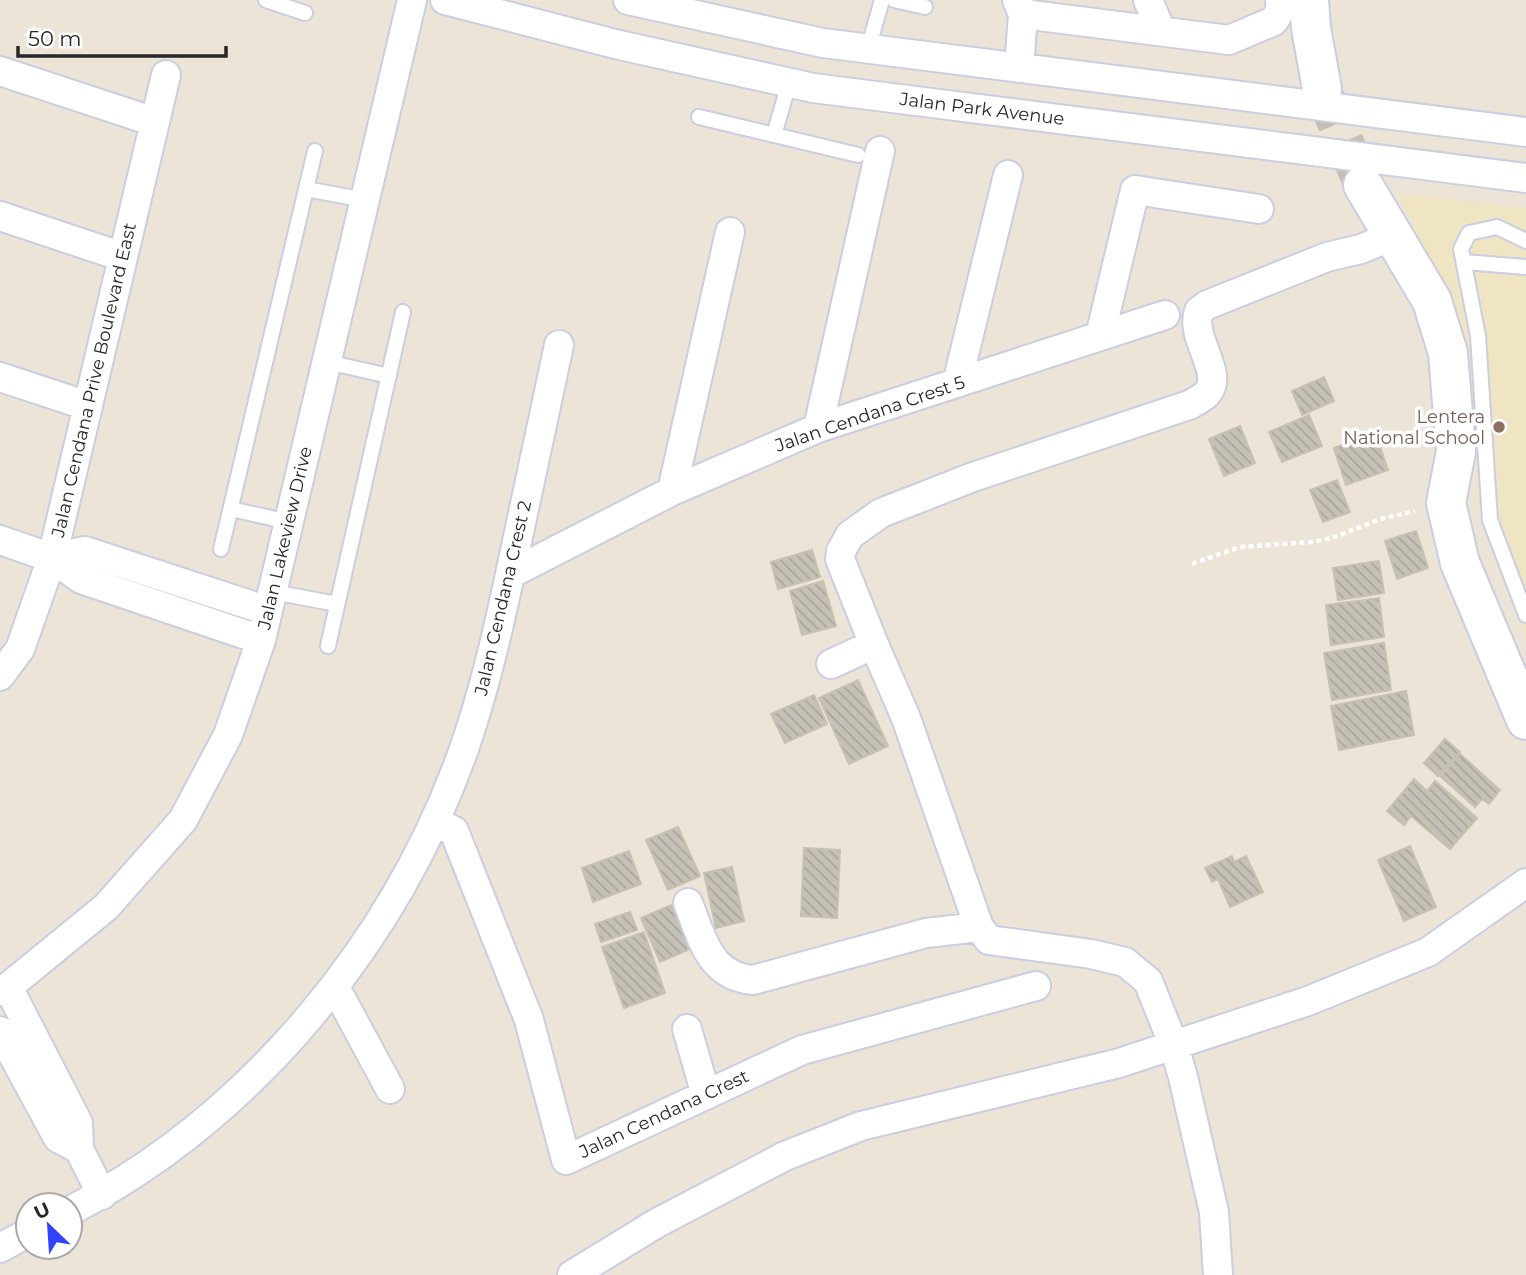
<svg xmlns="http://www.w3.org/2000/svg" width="1526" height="1275" font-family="Montserrat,sans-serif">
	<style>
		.education { fill: #f0e5c3 }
		.building { fill: url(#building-back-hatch); stroke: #c7c1b0; stroke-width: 2 }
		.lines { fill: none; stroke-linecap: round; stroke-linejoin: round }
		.secondary-tunnel { stroke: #c5beb3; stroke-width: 38; stroke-dasharray: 38 19; stroke-linecap: butt }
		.lane-casing { stroke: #cbcde2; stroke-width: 18 }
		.street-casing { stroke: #cbcde2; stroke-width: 32 }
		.secondary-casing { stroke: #cbcde2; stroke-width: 42 }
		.path { stroke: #fff; stroke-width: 4.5; stroke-dasharray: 5 3.5; stroke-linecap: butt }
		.lane { stroke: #fff; stroke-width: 14 }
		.street { stroke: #fff; stroke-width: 28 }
		.secondary { stroke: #fff; stroke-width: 38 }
		.education-dot { fill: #8d6e63; stroke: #fff; stroke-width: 2.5 }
		.labels { text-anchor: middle; stroke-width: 7; stroke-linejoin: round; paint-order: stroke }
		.street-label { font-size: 18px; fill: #272727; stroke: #fff }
		.education-label { font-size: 18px; fill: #785e54; stroke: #fff; text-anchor: end }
	</style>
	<defs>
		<pattern id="building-back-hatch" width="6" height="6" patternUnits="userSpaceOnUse" patternTransform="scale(1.75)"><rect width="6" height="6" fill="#c6c1b6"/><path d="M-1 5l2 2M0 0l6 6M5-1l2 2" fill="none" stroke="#aaa69c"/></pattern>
	</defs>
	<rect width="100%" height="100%" fill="#ece4d6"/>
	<path class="education" d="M1398,194L1526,208V639L1501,578L1478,508L1467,346L1444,287Z"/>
	<path class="building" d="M1324,377L1334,401L1302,415L1292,391Z
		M1309,415L1322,446L1282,462L1269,432Z
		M1240,426L1255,463L1224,476L1209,439Z
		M1375,433L1388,470L1346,485L1334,448Z
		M1337,480L1350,512L1323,522L1310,490Z
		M1416,531L1428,568L1397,579L1385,541Z
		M812,550L820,577L778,589L771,562Z
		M1379,561L1384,593L1338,600L1333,568Z
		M823,581L836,626L802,635L790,591Z
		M1379,598L1384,637L1331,645L1326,605Z
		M1384,643L1391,690L1332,700L1324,653Z
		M858,680L888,746L849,764L819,698Z
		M1406,691L1414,735L1339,750L1331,706Z
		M814,695L827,724L785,743L771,714Z
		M1445,739L1460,752L1438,776L1424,763Z
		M1460,754L1500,790L1489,804L1482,799L1475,807L1440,776Z
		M1414,779L1427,791L1435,781L1477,818L1450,849L1411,816L1404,825L1387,811Z
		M678,827L700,876L668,890L646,840Z
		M1410,846L1436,907L1404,921L1378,860Z
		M804,848L840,850L837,918L801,916Z
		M629,851L641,884L593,902L582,868Z
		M1232,856L1234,862L1246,856L1263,892L1230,907L1218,879L1212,882L1205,868Z
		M732,867L744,921L716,928L704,873Z
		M671,905L690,949L660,962L641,918Z
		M630,912L637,930L601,942L595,924Z
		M644,932L665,993L624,1008L602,947Z"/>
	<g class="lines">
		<path class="secondary-tunnel" d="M1322,89L1363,185"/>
		<defs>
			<path id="lane" d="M266,0L305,13
				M894,0L925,7
				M868,49L882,0
				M699,117L858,155
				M774,135L789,83
				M306,189L365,200
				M1526,241L1497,227L1469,233L1461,249L1478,336L1490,520L1526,615
				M1464,262L1526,267
				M327,362L389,376
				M231,509L289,522
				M221,549L315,151
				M273,592L337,604
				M328,646L403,312"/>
			<path id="street" d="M445,0L615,44L813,88L1526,178
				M628,0L823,43L1526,132
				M1017,0L1023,14L1019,68
				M1148,0L1161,31
				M1023,14L1229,40L1274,21L1281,9L1280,0
				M0,71L155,122
				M0,216L123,257
				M1100,336L1135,190L1259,209
				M0,377L88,406
				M957,383L1008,175
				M818,428L880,151
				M672,491L730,232
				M0,540L52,558L81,579L261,640
				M52,558L85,551L268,611
				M510,574L672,491L818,428L1165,315
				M873,642L906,718L979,927L989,940L1091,954L1125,962L1148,981L1174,1046L1183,1077L1214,1212L1218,1275
				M831,664L870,646L873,642L840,559L841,551L850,535L881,513L973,477L1189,405C1196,401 1204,398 1208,392C1224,372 1189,337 1199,311L1207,305L1327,257L1361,249L1395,235
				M0,676L20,649L52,558L166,75
				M435,821L454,831L529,1020L566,1160L802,1050L1036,986
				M688,903C702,938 709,976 753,980L926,933L979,927
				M8,987L78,1123L79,1149L102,1195
				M335,987L390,1089
				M0,991L8,987L106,907L183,820L228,735L261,640L412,0
				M687,1029L706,1095
				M0,1031L58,1138L79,1149
				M70,1211C253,1116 397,940 465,746C487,682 501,617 515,551C530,482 544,414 559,345
				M0,1248L28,1233
				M572,1275L657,1223L785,1156L861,1126L1119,1063L1308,1001L1428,952L1526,883"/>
			<path id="secondary" d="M1309,0L1311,28L1322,89
				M1363,185L1432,301L1448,353L1456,451L1446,503L1460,563L1526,720"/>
		</defs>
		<use href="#lane" class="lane-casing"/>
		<use href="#street" class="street-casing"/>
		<use href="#secondary" class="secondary-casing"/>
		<path class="path" d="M1192,564L1240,547L1311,542L1332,538L1381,519L1415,511"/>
		<use href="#lane" class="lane"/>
		<use href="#street" class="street"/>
		<use href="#secondary" class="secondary"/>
	</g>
	<circle class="education-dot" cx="1499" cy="427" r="7"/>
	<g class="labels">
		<g class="street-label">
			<text transform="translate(982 109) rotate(7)" y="6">Jalan Park Avenue</text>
			<text transform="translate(94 380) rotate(-77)" y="6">Jalan Cendana Prive Boulevard East</text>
			<text transform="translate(870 414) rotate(-19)" y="6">Jalan Cendana Crest 5</text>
			<text transform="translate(285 538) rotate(-77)" y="6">Jalan Lakeview Drive</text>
			<text transform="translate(503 598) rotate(-77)" y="6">Jalan Cendana Crest 2</text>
			<text transform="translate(664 1114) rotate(-25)" y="6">Jalan Cendana Crest</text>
		</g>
		<g class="education-label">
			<text x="1485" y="423">Lentera<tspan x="1485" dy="21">National School</tspan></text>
		</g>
	</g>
	<g transform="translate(49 1226) rotate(335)"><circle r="33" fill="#ffffff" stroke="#a9a9a9" stroke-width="2"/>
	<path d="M0-5L12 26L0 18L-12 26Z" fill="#3043ff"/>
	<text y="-10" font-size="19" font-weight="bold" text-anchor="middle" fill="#272727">U</text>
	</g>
	<path d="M18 46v10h208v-10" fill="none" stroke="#272727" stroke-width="3.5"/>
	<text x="28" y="46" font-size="21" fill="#272727" stroke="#ffffff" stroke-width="5" paint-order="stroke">50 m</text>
</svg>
